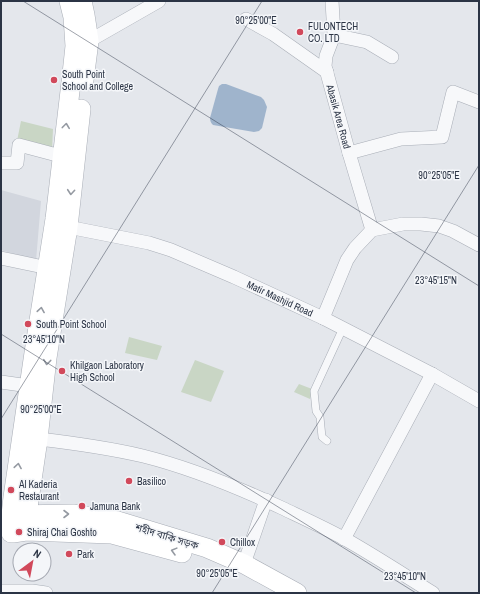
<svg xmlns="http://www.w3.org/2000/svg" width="480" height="594" font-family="'Archivo Narrow','Noto Sans Bengali',sans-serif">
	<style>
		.built { fill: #d2d6de }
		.green { fill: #c9d6c5 }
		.water { fill: #9fb4cc }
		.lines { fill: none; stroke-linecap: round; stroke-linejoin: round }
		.lane-casing { stroke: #a9aeb7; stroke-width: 8 }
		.street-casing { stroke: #a9aeb7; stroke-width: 14 }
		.secondary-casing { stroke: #a9aeb7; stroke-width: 20 }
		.lane { stroke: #f7f8fa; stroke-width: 7 }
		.street { stroke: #f7f8fa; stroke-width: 13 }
		.secondary { stroke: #fff; stroke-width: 19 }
		.oneway { stroke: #959aa2 }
		.ticks { fill: none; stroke: #2b3445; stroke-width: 1; stroke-opacity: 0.45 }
		.poi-dot { fill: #d1495b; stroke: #f4f6f9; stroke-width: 1.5 }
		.labels { text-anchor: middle; stroke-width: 3; stroke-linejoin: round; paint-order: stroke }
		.poi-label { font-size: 10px; fill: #2b3445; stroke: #f4f6f9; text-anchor: start }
		.street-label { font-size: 10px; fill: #2b3445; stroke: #f4f6f9 }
		.ticks-label { font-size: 10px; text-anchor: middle; fill: #2b3445; stroke: #f4f6f9; stroke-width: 3; stroke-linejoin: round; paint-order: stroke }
	</style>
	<rect width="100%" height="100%" fill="#e4e7ec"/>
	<path class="built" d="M1,190L41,201L36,261L1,250Z"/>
	<path class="green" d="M21,121L53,129L52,151L17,141Z
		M129,337L162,346L157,360L125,353Z
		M195,360L224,371L211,402L181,392Z
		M299,384L312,389L310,399L294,392Z"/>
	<path class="water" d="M222,84H226L261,97L264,100L267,107L262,128L259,131L254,132L213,125C211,123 210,121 210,118L218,89L219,86Z"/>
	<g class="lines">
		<defs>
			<path id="lane" d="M327,441L322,437L320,417L316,411L314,391L343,328"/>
			<g id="street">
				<path id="s1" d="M332,1L334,35L326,56L325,66L349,153L372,230"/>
				<path d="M246,19L273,34L327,72"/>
				<path d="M334,35L367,42L392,57"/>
				<path d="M89,41L159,1"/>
				<path d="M349,153L401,139L442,137L453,92L479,102"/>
				<path d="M1,163H17L19,145L53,154L63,153"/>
				<path id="s2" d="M68,227L149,243L171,250L234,277L323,318L432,374L479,401"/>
				<path d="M1,258L48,268"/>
				<path d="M323,318L347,260L355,248L372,230L403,224H421L439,226L453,231L479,245"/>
				<path d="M1,382L29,386"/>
				<path d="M38,439C73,443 109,448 143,456C191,468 237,487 282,508C303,518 325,528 345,539C375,556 404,575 433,593"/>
				<path d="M344,539L432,374"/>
				<path d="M244,564L266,500"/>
				<path d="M1,591H32L46,593"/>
			</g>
			<path id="secondary" d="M82,1L85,15L89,41L84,80
				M15,515L73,514L118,521L207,548L244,564L297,593
				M26,531L27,514L38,439L47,358L68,227L81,109
				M11,533V515L13,497L35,346L55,219L72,74L75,46L73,17L69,1
				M13,533L26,531L112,534L182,553"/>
		</defs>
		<use href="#lane" class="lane-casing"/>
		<use href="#street" class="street-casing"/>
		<use href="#secondary" class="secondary-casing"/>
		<use href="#lane" class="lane"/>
		<use href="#street" class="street"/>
		<use href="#secondary" class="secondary"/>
	</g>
	<defs><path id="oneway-chevron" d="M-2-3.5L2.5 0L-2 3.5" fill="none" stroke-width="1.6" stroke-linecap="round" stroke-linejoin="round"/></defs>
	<g class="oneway">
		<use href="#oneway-chevron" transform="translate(66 126) rotate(-83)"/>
		<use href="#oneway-chevron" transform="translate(71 192) rotate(95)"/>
		<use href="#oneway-chevron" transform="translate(41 310) rotate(-81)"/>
		<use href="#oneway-chevron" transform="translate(47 362) rotate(97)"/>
		<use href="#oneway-chevron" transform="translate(18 466) rotate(-81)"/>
		<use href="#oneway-chevron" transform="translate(66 514)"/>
		<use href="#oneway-chevron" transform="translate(174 551) rotate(-165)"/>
	</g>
	<path class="ticks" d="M23,1L479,286M1,334L416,593M1,419L262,1M212,593L479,165"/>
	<g class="poi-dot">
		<circle cx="300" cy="32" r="4"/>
		<circle cx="54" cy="80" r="4"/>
		<circle cx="28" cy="324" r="4"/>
		<circle cx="62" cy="371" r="4"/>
		<circle cx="129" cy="481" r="4"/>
		<circle cx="11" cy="490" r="4"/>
		<circle cx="82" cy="506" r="4"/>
		<circle cx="19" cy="532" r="4"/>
		<circle cx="222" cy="542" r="4"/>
		<circle cx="69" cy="554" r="4"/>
	</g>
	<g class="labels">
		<g class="poi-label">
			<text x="308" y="30">FULONTECH<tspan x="308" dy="12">CO. LTD</tspan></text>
			<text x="62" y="78">South Point<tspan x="62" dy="12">School and College</tspan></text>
			<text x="36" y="328">South Point School</text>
			<text x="70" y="369">Khilgaon Laboratory<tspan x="70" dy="12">High School</tspan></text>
			<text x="137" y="485">Basilico</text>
			<text x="19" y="488">Al Kaderia<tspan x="19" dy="12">Restaurant</tspan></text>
			<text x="90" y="510">Jamuna Bank</text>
			<text x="27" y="536">Shiraj Chai Goshto</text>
			<text x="230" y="546">Chillox</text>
			<text x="77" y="558">Park</text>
		</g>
		<g class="street-label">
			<text dy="4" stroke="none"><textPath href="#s1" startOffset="119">Abasik Area Road</textPath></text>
			<text dy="4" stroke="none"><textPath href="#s2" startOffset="225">Matir Mashjid Road</textPath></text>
			<text transform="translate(167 536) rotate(17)" y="4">শহীদ বাকি সড়ক</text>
		</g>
	</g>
	<g class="ticks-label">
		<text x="256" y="24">90°25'00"E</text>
		<text x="439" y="179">90°25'05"E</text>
		<text x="436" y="284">23°45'15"N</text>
		<text x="44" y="343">23°45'10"N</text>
		<text x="41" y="413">90°25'00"E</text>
		<text x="217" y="577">90°25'05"E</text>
		<text x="405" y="580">23°45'10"N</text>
	</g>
	<rect width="480" height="594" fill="none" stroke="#2b3445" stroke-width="4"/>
	<g transform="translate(32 562) rotate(32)"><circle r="19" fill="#f4f6f9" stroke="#a4a8b1"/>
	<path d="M0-3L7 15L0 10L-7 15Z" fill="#d1495b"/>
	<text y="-6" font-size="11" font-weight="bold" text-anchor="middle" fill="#2b3445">N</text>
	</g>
</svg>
